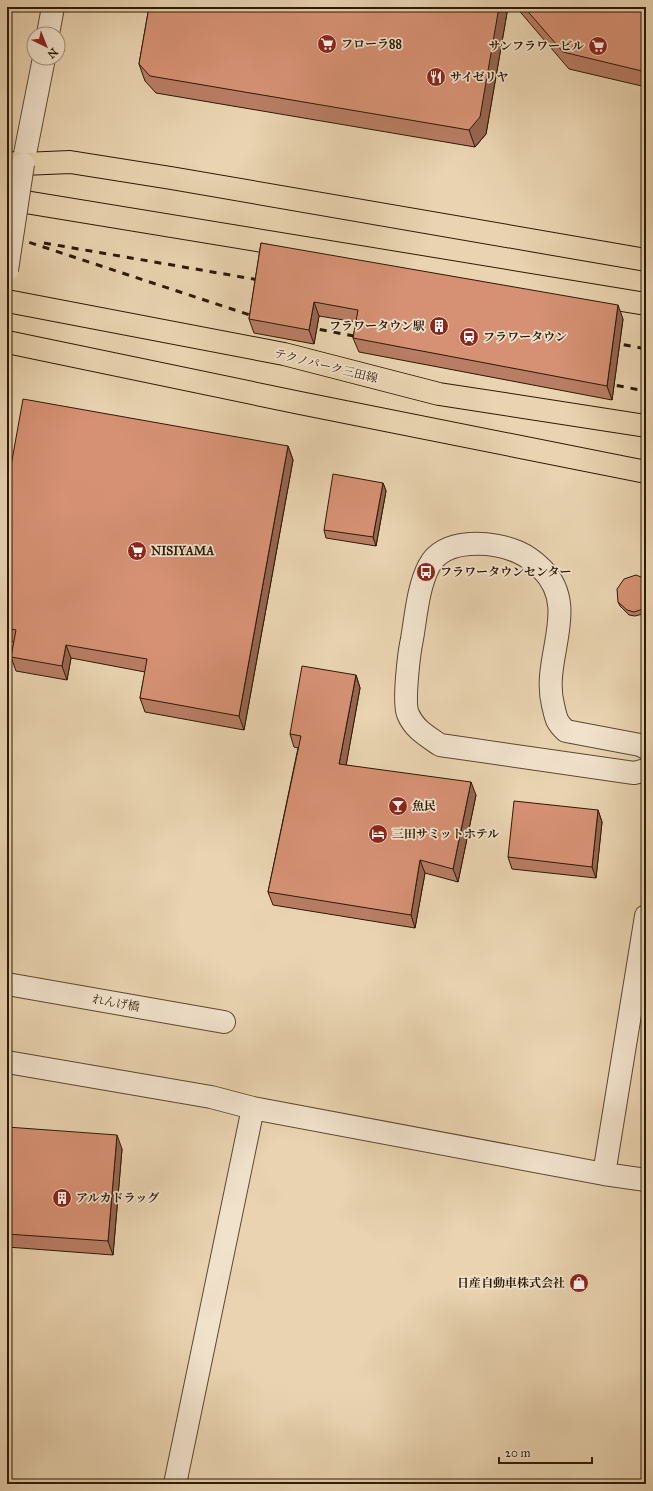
<svg xmlns="http://www.w3.org/2000/svg" width="653" height="1491" font-family="'IM FELL Great Primer','Noto Serif JP',serif">
	<style>
		.lines { fill: none; stroke-linecap: round; stroke-linejoin: round }
		.minor-casing { stroke: #5b482e; stroke-width: 24 }
		.major-casing { stroke: #2c1a03; stroke-width: 24 }
		.minor { stroke: #f1e2cc; stroke-width: 22 }
		.major { stroke: #e9d3b0; stroke-width: 22 }
		.rail { stroke: #2c1a03; stroke-width: 3; stroke-dasharray: 7 7; stroke-linecap: butt }
		.minor-bridge-casing { stroke: #5b482e; stroke-width: 24; stroke-linecap: butt }
		.minor-bridge { stroke: #f1e2cc; stroke-width: 22 }
		.wall { fill: #b87d64; stroke: #2c1a03 }
		.shaded-wall { fill: #966651; stroke: #2c1a03 }
		.building { fill: #d69174; stroke: #2c1a03 }
		.labels { text-anchor: middle; stroke-width: 3.5; stroke-linejoin: round; paint-order: stroke }
		.poi-label { font-size: 12px; font-weight: bold; fill: #2c1a03; stroke: #f1e2cc; text-anchor: start }
		.street-label { font-size: 12px; fill: #2c1a03; stroke: #f1e2cc }
	</style>
	<rect width="100%" height="100%" fill="#e9d3b0"/>
	<filter id="stains"><feTurbulence type="fractalNoise" baseFrequency=".005" numOctaves="4"/><feColorMatrix values="0 0 0 0 .2 0 0 0 0 .09 0 0 0 0 .02 0 0 0 .5 -.17"/></filter>
	<radialGradient id="worn" r=".72"><stop offset=".6" stop-color="#630" stop-opacity="0"/><stop offset="1" stop-color="#630" stop-opacity=".3"/></radialGradient>
	<g class="lines">
		<defs>
			<path id="minor" d="M48,34L53,7
				M23,164L44,58
				M646,748L640,745L566,731C556,722 556,718 553,705C541,658 581,608 542,569C535,562 527,556 518,552C493,541 444,537 429,566C418,587 416,616 412,639C409,653 403,703 408,714C414,729 427,736 440,745L634,773L646,770
				M7,984L224,1022
				M7,1062L211,1097L253,1108L604,1174L646,1180
				M604,1174L646,916
				M175,1484L253,1108"/>
			<path id="major" d="M7,163L23,164L70,162L171,178L646,260
				M7,199L646,304
				M7,301L284,354L439,394L646,426
				M7,342L300,403L646,472"/>
		</defs>
		<use href="#minor" class="minor-casing"/>
		<use href="#major" class="major-casing"/>
		<use href="#minor" class="minor"/>
		<use href="#major" class="major"/>
		<path class="rail" d="M16,238L259,318
			M44,243L265,281
			M306,327L365,338
			M610,342L646,349
			M603,383L646,391"/>
		<defs>
			<path id="minor-bridge" d="M7,270L23,164"/>
		</defs>
		<use href="#minor-bridge" class="minor-bridge-casing"/>
		<use href="#minor-bridge" class="minor-bridge"/>
	</g>
	<path class="wall" d="M149,7H508L486,134L475,147L156,93L145,81L139,64Z
		M516,7H646V87L569,69Z
		M261,243L623,319L612,400L359,352L353,338L356,322L319,316L314,344L254,333L249,319Z
		M288,446L293,460L244,730L145,712L140,698L145,672L71,658L67,680L16,671L11,657L14,642L7,641V488Z
		M383,483L386,491L376,546L326,538L324,530Z
		M646,579V613L635,616L629,615L620,606L618,602Z
		M356,675L360,688L346,765L476,795L458,882L425,873L415,928L273,905L268,892L298,748L294,747L290,734Z
		M598,810L602,822L596,878L512,869L508,857Z
		M7,1127L122,1149L113,1255L7,1247Z"/>
	<path class="shaded-wall" d="M499,7H508L486,134L475,147L469,130Z
		M314,302L319,316L314,344L309,330Z
		M618,305L623,319L612,400L607,386Z
		M288,446L293,460L244,730L239,716Z
		M383,483L386,491L376,546L373,537Z
		M66,645L71,658L67,680L62,666Z
		M356,675L360,688L344,777L339,764Z
		M471,782L476,795L458,882L453,869Z
		M598,810L602,822L596,878L592,867Z
		M420,860L425,873L415,928L411,915Z
		M117,1135L122,1149L113,1255L108,1241Z"/>
	<path class="building" d="M149,7H499L480,117L469,130L150,76L139,64Z
		M524,7H646V72L563,52Z
		M261,243L618,305L607,386L353,338L358,310L314,302L309,330L249,319Z
		M23,399L288,446L239,716L140,698L147,659L66,645L62,666L11,657L16,630L7,628V488Z
		M333,474L383,483L373,537L324,530Z
		M636,575L646,579V608L634,612L627,610L618,602L617,589L624,579Z
		M302,666L356,675L339,764L471,782L453,869L420,860L411,915L268,892L301,736L290,734Z
		M514,801L598,810L592,867L508,857Z
		M7,1127L117,1135L108,1241L7,1234Z"/>
	<defs>
		<symbol id="supermarket-disc" viewBox="-11 -11 22 22"><circle r="9.5" fill="#8f2418" stroke="#f1e2cc"/><path d="M-6-5.5h2.5l.6 2H6L4.5 2H-2.5L-4.4-4H-6ZM-1.5 3.2a1.3 1.3 0 1 0 .1 0ZM3 3.2a1.3 1.3 0 1 0 .1 0Z" fill="#fff"/></symbol>
		<symbol id="restaurant-disc" viewBox="-11 -11 22 22"><circle r="9.5" fill="#8f2418" stroke="#f1e2cc"/><path d="M-5-6h1v4h1v-4h1v4h1v-4h1v5L-1.5 .5V6h-2V.5L-5-1ZM5-6V6H3V1.5H1.5Q1.5-4 5-6Z" fill="#fff"/></symbol>
		<symbol id="building-disc" viewBox="-11 -11 22 22"><circle r="9.5" fill="#8f2418" stroke="#f1e2cc"/><path d="M-4-6H4V6H1V3H-1V6H-4ZM-2.5-4.3h1.7v1.8h-1.7ZM.8-4.3h1.7v1.8H.8ZM-2.5-1h1.7V.8h-1.7ZM.8-1h1.7V.8H.8Z" fill="#fff"/></symbol>
		<symbol id="station-disc" viewBox="-11 -11 22 22"><circle r="9.5" fill="#8f2418" stroke="#f1e2cc"/><path d="M-3-6H3Q5-6 5-4V2Q5 4 3 4L4.5 6H3L1.5 4h-3L-3 6H-4.5L-3 4Q-5 4-5 2V-4Q-5-6-3-6ZM-3.5-4v3h7v-3ZM-3.5 1v1.5H-2V1ZM2 1v1.5H3.5V1Z" fill="#fff"/></symbol>
		<symbol id="bus-disc" viewBox="-11 -11 22 22"><circle r="9.5" fill="#8f2418" stroke="#f1e2cc"/><path d="M-5-6H5V4H4V6H2V4H-2V6H-4V4H-5ZM-3.5-4V0h7V-4ZM-3.5 1.2v1.5H-2V1.2ZM2 1.2v1.5H3.5V1.2Z" fill="#fff"/></symbol>
		<symbol id="bar-disc" viewBox="-11 -11 22 22"><circle r="9.5" fill="#8f2418" stroke="#f1e2cc"/><path d="M-6-5H6L.8 .8V4.5H3.5V6h-7V4.5H-.8V.8Z" fill="#fff"/></symbol>
		<symbol id="hotel-disc" viewBox="-11 -11 22 22"><circle r="9.5" fill="#8f2418" stroke="#f1e2cc"/><path d="M-6-4.5h1.5V1H6V5H4.5V3h-9V5H-6ZM-4 0a1.8 1.8 0 1 1 3.6 0ZM.5 0V-2.5h3Q6-2.5 6 0Z" fill="#fff"/></symbol>
		<symbol id="shop-disc" viewBox="-11 -11 22 22"><circle r="9.5" fill="#8f2418" stroke="#f1e2cc"/><path d="M-5-2.5h2.3a2.7 3.5 0 0 1 5.4 0H5L5.5 6h-11ZM-1.5-2.5h3a1.5 2.3 0 0 0-3 0Z" fill="#fff"/></symbol>
	</defs>
	<g fill-rule="evenodd">
		<use href="#supermarket-disc" x="316" y="33" width="22" height="22"/>
		<use href="#supermarket-disc" x="587" y="35" width="22" height="22"/>
		<use href="#restaurant-disc" x="425" y="66" width="22" height="22"/>
		<use href="#building-disc" x="428" y="315" width="22" height="22"/>
		<use href="#station-disc" x="458" y="326" width="22" height="22"/>
		<use href="#supermarket-disc" x="126" y="540" width="22" height="22"/>
		<use href="#bus-disc" x="415" y="561" width="22" height="22"/>
		<use href="#bar-disc" x="387" y="795" width="22" height="22"/>
		<use href="#hotel-disc" x="367" y="823" width="22" height="22"/>
		<use href="#building-disc" x="51" y="1187" width="22" height="22"/>
		<use href="#shop-disc" x="568" y="1272" width="22" height="22"/>
	</g>
	<g class="labels">
		<g class="poi-label">
			<text x="341" y="48">フローラ88</text>
			<text x="584" y="50" text-anchor="end">サンフラワービル</text>
			<text x="450" y="81">サイゼリヤ</text>
			<text x="425" y="330" text-anchor="end">フラワータウン駅</text>
			<text x="483" y="341">フラワータウン</text>
			<text x="151" y="555">NISIYAMA</text>
			<text x="440" y="576">フラワータウンセンター</text>
			<text x="412" y="810">魚民</text>
			<text x="392" y="838">三田サミットホテル</text>
			<text x="76" y="1202">アルカドラッグ</text>
			<text x="565" y="1287" text-anchor="end">日産自動車株式会社</text>
		</g>
		<g class="street-label">
			<text transform="translate(326 366) rotate(14)" y="4">テクノパーク三田線</text>
			<text transform="translate(116 1003) rotate(10)" y="4">れんげ橋</text>
		</g>
	</g>
	<rect width="653" height="1491" fill="none" stroke="#e9d3b0" stroke-width="24"/>
	<rect x="8" y="8" width="637" height="1475" fill="none" stroke="#2c1a03" stroke-width="2"/>
	<rect x="12" y="12" width="629" height="1467" fill="none" stroke="#2c1a03"/>
	<g transform="translate(46 46) rotate(137)"><circle r="19" fill="#f1e2cc" stroke="#a2927c"/>
	<path d="M0-3L7 15L0 10L-7 15Z" fill="#8f2418"/>
	<text y="-6" font-size="11" font-weight="bold" text-anchor="middle" fill="#2c1a03">N</text>
	</g>
	<path d="M499 1457v6h93v-6" fill="none" stroke="#2c1a03" stroke-width="2"/>
	<text x="505" y="1457" font-size="12" fill="#2c1a03" stroke="#f1e2cc" stroke-width="3" paint-order="stroke">20 m</text>
	<rect width="100%" height="100%" filter="url(#stains)"/>
	<rect width="100%" height="100%" fill="url(#worn)"/>
</svg>
